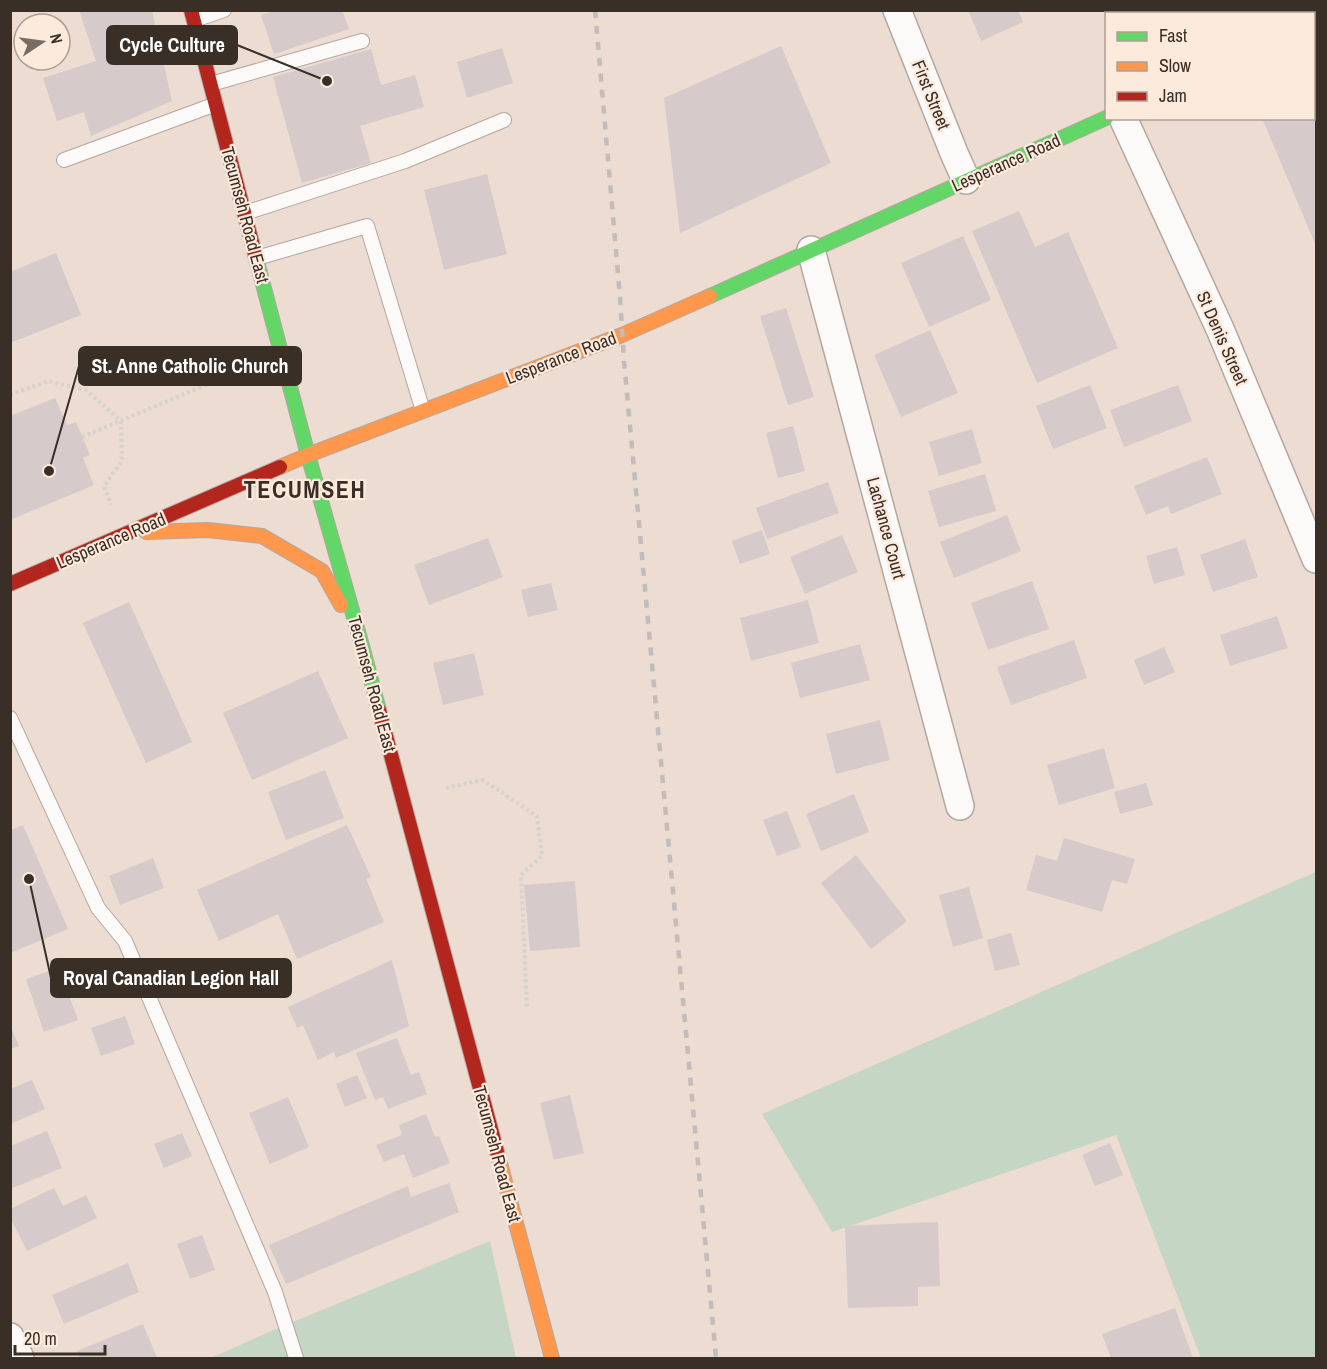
<svg xmlns="http://www.w3.org/2000/svg" width="1327" height="1369" font-family="'Archivo Narrow',sans-serif">
	<style>
		.green { fill: #c6d6c5 }
		.building { fill: #d6cbca }
		.lines { fill: none; stroke-linecap: round; stroke-linejoin: round }
		.lane-casing { stroke: #b3a79e; stroke-width: 16 }
		.street-casing { stroke: #b3a79e; stroke-width: 30 }
		.fast-casing { stroke: #b3a79e; stroke-width: 16 }
		.slow-casing { stroke: #b3a79e; stroke-width: 16 }
		.jam-casing { stroke: #b3a79e; stroke-width: 16 }
		.path { stroke: #d6d2ce; stroke-width: 4; stroke-dasharray: 3 3; stroke-linecap: butt }
		.lane { stroke: #fcfaf8; stroke-width: 14 }
		.street { stroke: #fcfaf8; stroke-width: 27 }
		.fast { stroke: #63d668; stroke-width: 14 }
		.slow { stroke: #ff974d; stroke-width: 14 }
		.jam { stroke: #b3261e; stroke-width: 14 }
		.rail { stroke: #c2bdbb; stroke-width: 4.5; stroke-dasharray: 8 8; stroke-linecap: butt }
		.labels { text-anchor: middle; stroke-width: 4.5; stroke-linejoin: round; paint-order: stroke }
		.street-label { font-size: 18px; fill: #3a2f27; stroke: #fceadd }
		.district-label { font-size: 24px; font-weight: bold; letter-spacing: 1.5px; fill: #3a2f27; stroke: #fceadd }
		.leader { fill: none; stroke: #3a2f27; stroke-width: 2 }
		.callout-dot { fill: #3a2f27; stroke: #fceadd; stroke-width: 2 }
		.callout { fill: #3a2f27; stroke: #3a2f27; stroke-width: 2 }
		.callout-label { font-size: 20px; text-anchor: middle; font-weight: bold; fill: #fff }
	</style>
	<rect width="100%" height="100%" fill="#ecdcd1"/>
	<path class="green" d="M1316,872V1358H1201L1116,1135L832,1232L762,1114Z
		M490,1241L516,1358H211L271,1331Z"/>
	<path class="building" d="M79,10H152L172,101L91,136L84,112L57,121L43,78L96,61Z
		M277,10H342L349,29L274,54L261,15Z
		M968,10H1018L1023,22L981,41Z
		M781,46L831,163L680,233L664,98Z
		M502,48L513,83L467,98L457,62Z
		M371,49L381,85L415,75L424,107L360,126L371,163L302,183L273,77Z
		M1316,92V246L1262,118H1314V93Z
		M487,174L507,254L444,270L424,190Z
		M1019,211L1035,247L1068,232L1118,348L1037,383L972,231Z
		M963,236L991,300L929,327L901,263Z
		M56,253L81,315L10,343V272Z
		M786,308L814,397L788,405L760,316Z
		M930,330L958,393L901,417L874,355Z
		M1090,385L1107,428L1053,449L1036,406Z
		M1178,385L1192,421L1124,447L1110,410Z
		M55,398L67,425L76,422L90,455L83,458L94,485L10,520V416Z
		M793,426L805,471L778,478L766,433Z
		M972,429L982,463L939,476L929,442Z
		M1207,457L1222,494L1171,514L1168,506L1146,515L1134,486Z
		M985,474L996,511L939,527L928,491Z
		M828,482L839,513L767,539L756,508Z
		M1007,515L1021,551L954,578L940,542Z
		M762,530L770,554L740,564L732,541Z
		M842,535L858,572L805,594L790,557Z
		M488,538L503,577L429,605L414,565Z
		M1245,539L1258,577L1213,592L1200,555Z
		M1177,547L1185,575L1154,584L1146,556Z
		M1032,581L1049,629L988,650L971,603Z
		M551,583L558,610L528,617L521,590Z
		M808,600L819,643L751,661L740,618Z
		M129,602L192,742L146,763L83,623Z
		M1277,616L1288,648L1230,666L1220,635Z
		M1074,640L1087,678L1011,705L997,667Z
		M860,644L870,680L800,698L791,663Z
		M1164,647L1175,672L1144,685L1134,660Z
		M474,653L484,695L443,705L433,663Z
		M318,671L348,738L252,780L223,713Z
		M880,720L890,760L836,774L826,734Z
		M1104,748L1115,788L1059,805L1047,765Z
		M325,770L344,818L286,840L268,792Z
		M1146,783L1153,805L1120,814L1114,792Z
		M854,794L869,832L821,851L806,814Z
		M787,811L801,847L777,856L763,820Z
		M23,825L68,929L10,953V830Z
		M347,825L371,877L366,879L384,922L297,959L278,914L219,941L197,890Z
		M1064,838L1135,859L1127,884L1112,880L1102,912L1026,890L1036,855L1057,861Z
		M856,855L907,921L871,949L821,883Z
		M153,858L164,888L120,905L109,876Z
		M575,881L580,947L530,951L524,885Z
		M969,887L983,938L953,947L939,895Z
		M1011,933L1020,965L995,971L987,940Z
		M392,960L409,1026L336,1058L334,1052L318,1060L303,1025L297,1028L288,1007Z
		M56,969L65,994L68,993L78,1020L44,1032L26,979Z
		M125,1016L135,1044L101,1056L91,1028Z
		M10,1030H12L19,1046L10,1049Z
		M397,1038L411,1075L419,1072L427,1094L388,1109L383,1097L375,1100L356,1053Z
		M357,1075L367,1098L345,1107L336,1084Z
		M32,1080L45,1109L10,1124V1089Z
		M570,1095L584,1153L554,1160L540,1103Z
		M288,1097L309,1147L270,1164L249,1113Z
		M426,1114L435,1137L439,1136L450,1163L413,1178L404,1154L384,1162L376,1145L402,1135L399,1125Z
		M47,1131L62,1168L10,1189V1146Z
		M182,1133L192,1156L164,1168L154,1144Z
		M1110,1143L1123,1175L1095,1186L1082,1155Z
		M449,1183L459,1212L286,1284L269,1245L408,1186L411,1197Z
		M54,1188L63,1206L86,1195L97,1218L27,1251L10,1217V1209Z
		M938,1222L940,1286L918,1287V1306L848,1308L845,1226Z
		M202,1235L215,1270L190,1279L177,1244Z
		M128,1263L139,1292L64,1324L52,1295Z
		M1175,1308L1193,1358H1111L1102,1334Z
		M143,1324L157,1358H80L77,1351Z"/>
	<g class="lines">
		<defs>
			<path id="lane" d="M194,20L224,10
				M211,84L362,41
				M64,160L216,104
				M245,213L405,161L504,120
				M257,258L367,226L423,411
				M10,718L98,908L125,941L275,1292L296,1358"/>
			<path id="street" d="M897,10L954,153L966,180
				M1123,118L1220,329L1316,559
				M811,250L960,806
				M10,1337L20,1358"/>
			<path id="fast" d="M255,254L308,455L361,642L379,710
				M710,296L1106,118"/>
			<path id="slow" d="M1314,23L1316,22
				M280,467L308,455L622,335L710,296
				M146,532L208,530L262,536L322,571L341,605
				M497,1152L552,1358"/>
			<path id="jam" d="M191,10L255,254
				M10,584L280,467
				M379,710L497,1152"/>
		</defs>
		<use href="#lane" class="lane-casing"/>
		<use href="#street" class="street-casing"/>
		<use href="#fast" class="fast-casing"/>
		<use href="#slow" class="slow-casing"/>
		<use href="#jam" class="jam-casing"/>
		<path class="path" d="M10,395L48,381L86,390L121,421L122,461L104,486L111,505
			M82,437L237,372
			M446,788L483,780L537,816L542,856L521,875L527,1009"/>
		<use href="#lane" class="lane"/>
		<use href="#street" class="street"/>
		<use href="#fast" class="fast"/>
		<use href="#slow" class="slow"/>
		<use href="#jam" class="jam"/>
		<path class="rail" d="M595,10L620,297L624,361L716,1358"/>
	</g>
	<g class="labels">
		<g class="street-label">
			<text transform="translate(931 95) rotate(68)" y="6">First Street</text>
			<text transform="translate(1006 163) rotate(-24)" y="6">Lesperance Road</text>
			<text transform="translate(245 215) rotate(75)" y="6">Tecumseh Road East</text>
			<text transform="translate(1222 338) rotate(66)" y="6">St Denis Street</text>
			<text transform="translate(561 358) rotate(-21)" y="6">Lesperance Road</text>
			<text transform="translate(886 528) rotate(75)" y="6">Lachance Court</text>
			<text transform="translate(111 541) rotate(-23)" y="6">Lesperance Road</text>
			<text transform="translate(372 684) rotate(75)" y="6">Tecumseh Road East</text>
			<text transform="translate(497 1154) rotate(75)" y="6">Tecumseh Road East</text>
		</g>
		<g class="district-label">
			<text x="305" y="498">TECUMSEH</text>
		</g>
	</g>
	<path class="leader" d="M327 81L237 45M49 471L79 366M29 879L51 978"/>
	<g class="callout-dot">
		<circle cx="327" cy="81" r="6"/>
		<circle cx="49" cy="471" r="6"/>
		<circle cx="29" cy="879" r="6"/>
	</g>
	<g class="callout">
		<rect x="107" y="26" width="130" height="38" rx="6"/>
		<rect x="79" y="347" width="222" height="38" rx="6"/>
		<rect x="51" y="959" width="240" height="38" rx="6"/>
	</g>
	<g class="callout-label">
		<text x="172" y="52">Cycle Culture</text>
		<text x="190" y="373">St. Anne Catholic Church</text>
		<text x="171" y="985">Royal Canadian Legion Hall</text>
	</g>
	<rect width="1327" height="1369" fill="none" stroke="#3a2f27" stroke-width="24"/>
	<rect x="1105" y="12" width="210" height="108" fill="#fceadd" stroke="#ae9f94" stroke-width="1.5"/>
	<rect x="1117" y="32" width="30" height="9" fill="#63d668" stroke="#ae9f94" stroke-width="1.5"/>
	<text x="1159" y="42" font-size="18" fill="#3a2f27">Fast</text>
	<rect x="1117" y="62" width="30" height="9" fill="#ff974d" stroke="#ae9f94" stroke-width="1.5"/>
	<text x="1159" y="72" font-size="18" fill="#3a2f27">Slow</text>
	<rect x="1117" y="92" width="30" height="9" fill="#b3261e" stroke="#ae9f94" stroke-width="1.5"/>
	<text x="1159" y="102" font-size="18" fill="#3a2f27">Jam</text>
	<g transform="translate(42 42) rotate(77)"><circle r="28" fill="#fceadd" stroke="#ae9f94" stroke-width="1.5"/>
	<path d="M0-4.5L10 22L0 15L-10 22Z" fill="#786c62"/>
	<text y="-9" font-size="16" font-weight="bold" text-anchor="middle" fill="#3a2f27">N</text>
	</g>
	<path d="M15 1345v9h90v-9" fill="none" stroke="#3a2f27" stroke-width="3"/>
	<text x="24" y="1345" font-size="18" fill="#3a2f27" stroke="#fceadd" stroke-width="4.5" paint-order="stroke">20 m</text>
</svg>
